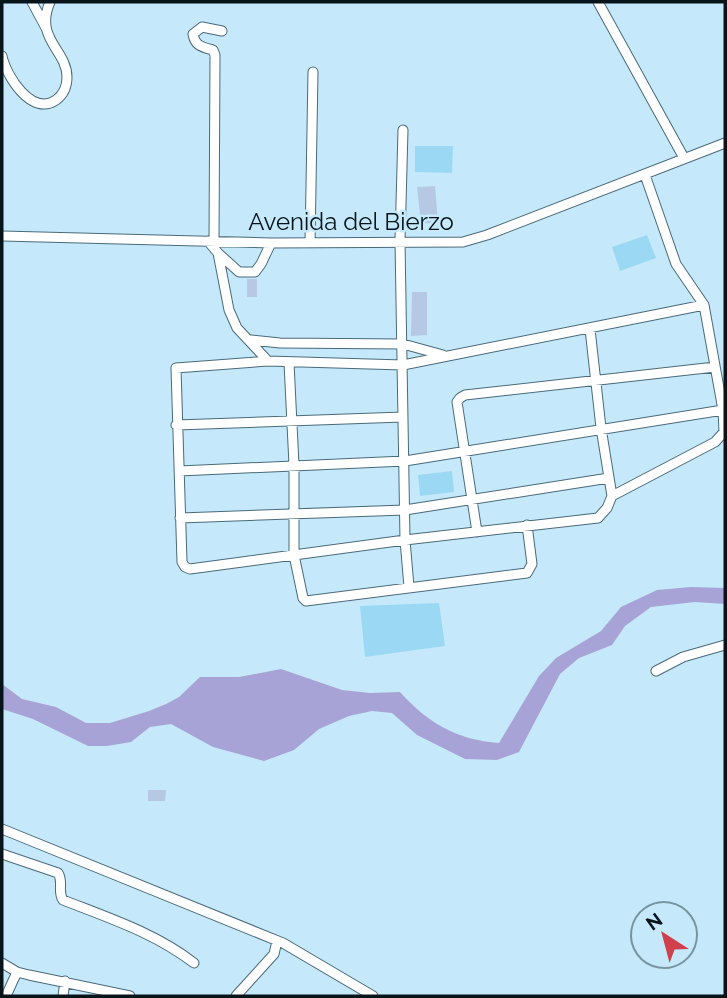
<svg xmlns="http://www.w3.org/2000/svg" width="727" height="998" font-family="Raleway,sans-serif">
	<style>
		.green { fill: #9bd8f4 }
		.water { fill: #a8a3d7 }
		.building { fill: #b6c8e4 }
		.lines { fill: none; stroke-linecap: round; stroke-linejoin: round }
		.minor-casing { stroke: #496a79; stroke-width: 11 }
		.minor { stroke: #fff; stroke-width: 9 }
		.labels { text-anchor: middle; stroke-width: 5; stroke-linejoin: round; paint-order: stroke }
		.street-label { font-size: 24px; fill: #07141a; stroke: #c5e9fa }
	</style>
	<rect width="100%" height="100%" fill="#c5e9fa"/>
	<path class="green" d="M415,146H453L452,173L415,172Z
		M647,235L656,258L620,271L612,247Z
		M452,471L454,492L420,496L418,475Z
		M439,603L445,646L365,657L360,606Z"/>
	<path class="water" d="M691,587L725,588V604L695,602L651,607L625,626L612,645L579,658L560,674L519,752L497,760L465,759L417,735L392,713L372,711L349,716L319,729L294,750L264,761L213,747L171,724L150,727L131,742L107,746H88L33,719L2,709V684L22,699L56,707L86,723H110L149,711L166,704L179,697L200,677H239L281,669L342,690L370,693L400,692C428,723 457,740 499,743L539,676L556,658L601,631L621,607L657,590Z"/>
	<path class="building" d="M435,186L438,222L421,224L417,187Z
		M247,279H257V297H247Z
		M412,292H427V335L411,336Z
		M148,790H166L165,801H148Z"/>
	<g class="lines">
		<defs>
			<path id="minor" d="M32,2L46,28
				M598,2L684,158
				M2,56C6,76 32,117 56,100C63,95 67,87 67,77C67,50 34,39 50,2
				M403,130L400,241L405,540L409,587
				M2,236L271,243L463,242L487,235L725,143
				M208,241L218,253L229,310L237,328L268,361L403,365L704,305
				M214,241L215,55L213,50C202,47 195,46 193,34L202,27L222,31
				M310,243L313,72
				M218,253L239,272H255L261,264L271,243
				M251,340L280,343L403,344L443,355
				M268,361L176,368L182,562L185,567L190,569L405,540L598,518L607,508L612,496L601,428L590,329
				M289,363L294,465V555L303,598L306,601L527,573L532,564L527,525
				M176,425L403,417
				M179,471L405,461L723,410
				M612,496L715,442L724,432L723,410L704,305L676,264L645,175
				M180,518L405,510L609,478
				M477,532L457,402L460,398L465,395L715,367
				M656,671L683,657L725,645
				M2,829L283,943L373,996
				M2,854L58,873C64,882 57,891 63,900C109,918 155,933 194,963
				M2,963L17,972L29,975L130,996
				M6,996L17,972
				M63,996L65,981
				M236,996L274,954L277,941"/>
		</defs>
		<use href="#minor" class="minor-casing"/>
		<use href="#minor" class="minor"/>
	</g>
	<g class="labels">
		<g class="street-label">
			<text x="351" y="230">Avenida del Bierzo</text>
		</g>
	</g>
	<rect width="727" height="998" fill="none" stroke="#07141a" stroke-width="7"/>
	<g transform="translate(664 935) rotate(324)"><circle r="33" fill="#c5e9fa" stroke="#7994a0" stroke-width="2"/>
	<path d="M0-5L12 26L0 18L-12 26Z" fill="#d0404c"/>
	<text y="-10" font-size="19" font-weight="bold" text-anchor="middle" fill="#07141a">N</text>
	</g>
</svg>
